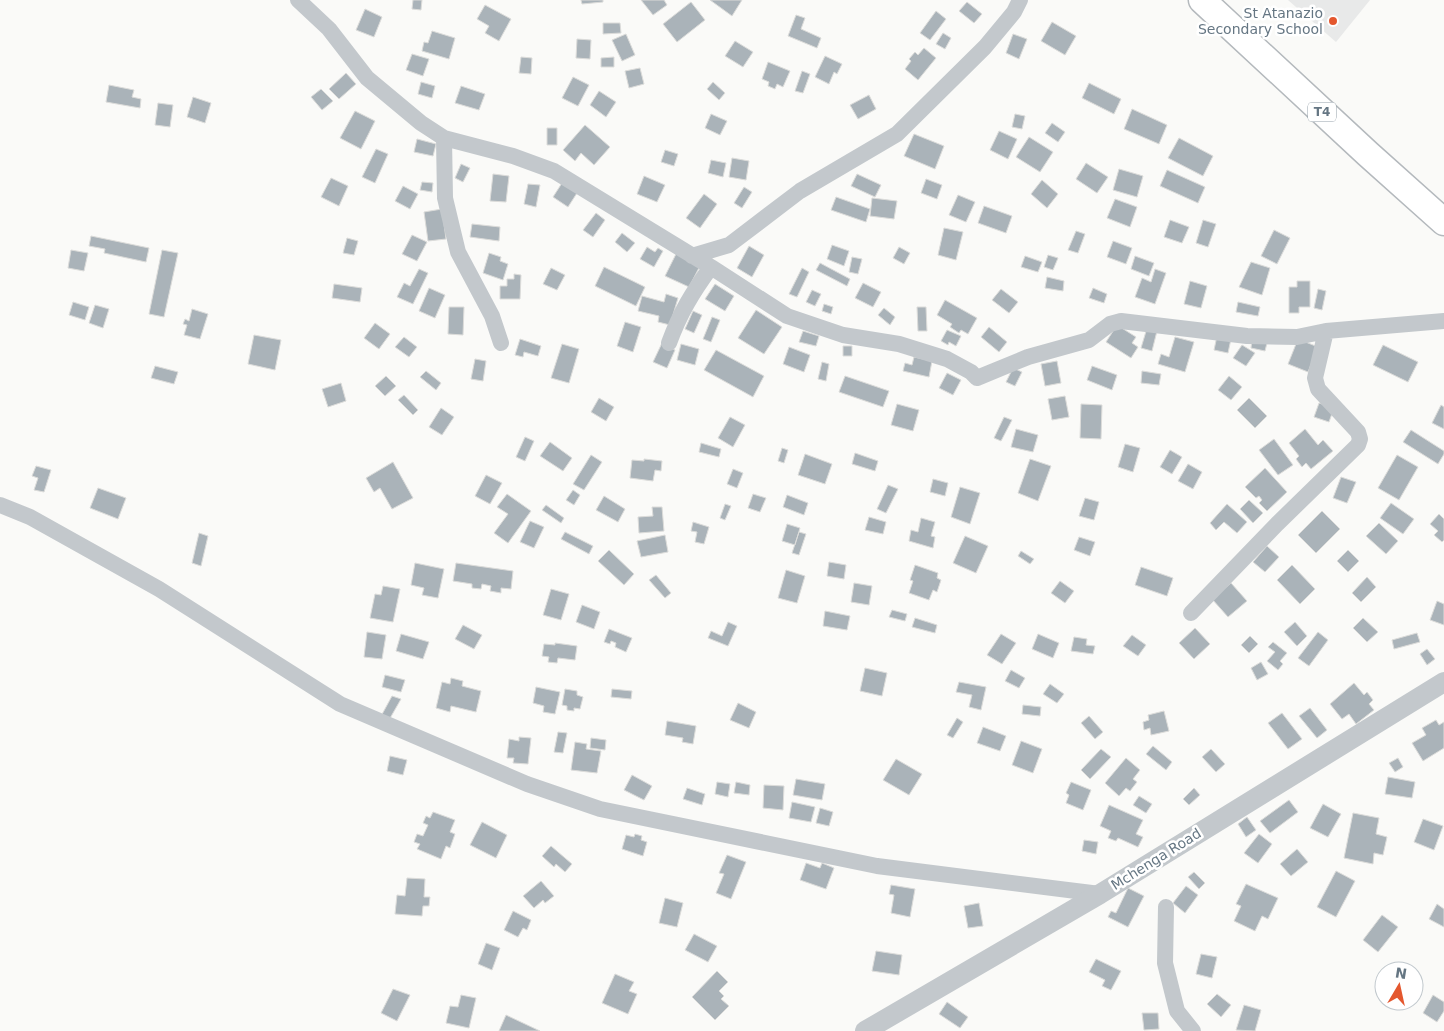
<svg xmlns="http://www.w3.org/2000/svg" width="1444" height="1031" font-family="'DejaVu Sans',sans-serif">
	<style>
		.built { fill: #e8e9e9 }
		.building { fill: #aab3b9; stroke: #dcdcda }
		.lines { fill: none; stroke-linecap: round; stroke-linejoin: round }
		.trunk-casing { stroke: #b4b9bd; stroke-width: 29 }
		.minor { stroke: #c3c8cc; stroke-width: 16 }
		.tertiary { stroke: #c3c8cc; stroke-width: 20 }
		.trunk { stroke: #fff; stroke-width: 26 }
		.poi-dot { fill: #e4572e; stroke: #fff; stroke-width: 2 }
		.labels { text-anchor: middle; stroke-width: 5; stroke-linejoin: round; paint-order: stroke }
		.shield { fill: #fff; stroke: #939fa8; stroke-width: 1 }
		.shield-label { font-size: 12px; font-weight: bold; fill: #657683 }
		.poi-label { font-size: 14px; fill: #657683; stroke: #fff; text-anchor: end }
		.street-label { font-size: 14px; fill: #657683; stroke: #fff }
	</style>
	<rect width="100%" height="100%" fill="#fafaf8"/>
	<path class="built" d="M1288,0H1370L1336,42Z"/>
	<path class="building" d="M413,0H422L421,10L412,9Z
		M581,0H603V2L582,4Z
		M641,0H664L667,5L653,15Z
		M710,0H742L732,16Z
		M691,2L705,20L677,42L663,24Z
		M967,2L982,14L974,23L959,11Z
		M485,5L511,19L499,41L485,33L489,26L477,19Z
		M365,9L382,17L374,37L356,30Z
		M936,11L946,19L930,40L920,33Z
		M796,15L805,18L801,29L821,38L817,48L788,36Z
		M1052,22L1076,36L1065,55L1041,41Z
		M603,23H620L621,33L603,34Z
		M432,31L455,38L449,59L422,51L424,42L428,43Z
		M943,33L951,38L945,49L936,44Z
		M626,34L635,55L622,61L612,40Z
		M1013,34L1027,39L1019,59L1006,53Z
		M577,39L591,40L590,59L576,58Z
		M735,41L753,52L743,67L725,56Z
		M924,48L936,58L918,80L905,69L911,61L909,59L915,52L918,55Z
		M412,54L429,59L423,76L406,70Z
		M825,56L842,64L837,74L834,72L829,84L815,77Z
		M521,57L532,58L531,74L519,73Z
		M614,57V67H601V58Z
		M768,62L790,71L783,87L777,84L775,89L768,86L769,82L762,79Z
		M640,68L644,84L629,88L625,71Z
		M802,71L810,74L803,93L795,91Z
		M346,73L356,84L339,99L329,89Z
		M573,77L589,85L578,106L562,98Z
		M421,82L435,86L432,98L418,94Z
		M713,82L725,93L719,100L707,89Z
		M1089,83L1121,99L1114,114L1082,98Z
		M109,85L134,90L132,97L141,99L140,108L106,102Z
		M461,86L485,94L479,110L455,103Z
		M321,89L333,101L322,110L311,97Z
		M599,91L616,102L606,117L590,105Z
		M869,95L876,109L858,119L850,105Z
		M193,97L211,103L205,123L187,117Z
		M158,103L173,105L170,127L155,125Z
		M1132,109L1167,125L1159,144L1124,129Z
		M355,111L375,121L361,149L340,138Z
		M711,114L727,121L720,135L705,128Z
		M1015,114L1025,116L1022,129L1012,127Z
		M1052,123L1065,132L1058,142L1045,133Z
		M585,125L610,147L594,165L581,153L575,161L563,150Z
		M547,128H557V145H547Z
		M999,131L1017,139L1008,159L990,150Z
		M914,134L944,146L935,169L904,156Z
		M1029,137L1053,152L1040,172L1016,157Z
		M1179,138L1213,156L1203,176L1168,158Z
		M417,139L436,144L433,156L414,152Z
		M376,149L388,154L375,183L362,177Z
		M665,150L678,154L674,166L661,162Z
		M732,158L749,161L746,180L729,177Z
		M711,160L726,163L723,177L708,173Z
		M1086,163L1108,177L1097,193L1076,179Z
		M461,164L470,168L463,182L455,178Z
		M1119,169L1143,176L1137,197L1113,190Z
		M1167,170L1205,187L1198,203L1160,186Z
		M493,174L509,176L506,202L490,201Z
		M857,174L881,185L875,197L851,186Z
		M644,176L665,185L657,202L637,194Z
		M331,178L348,186L339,206L321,197Z
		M926,179L942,185L937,199L921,193Z
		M1042,180L1058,194L1047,208L1031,194Z
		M422,182L433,183L432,192L420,190Z
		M562,183L577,193L568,207L553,197Z
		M528,184L540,185L536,207L524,204Z
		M403,186L418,194L410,209L395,201Z
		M744,187L752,192L742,208L734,203Z
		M704,194L717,204L700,228L686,218Z
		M958,195L975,202L966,222L949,215Z
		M836,197L870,209L866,222L831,210Z
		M872,198L897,201L894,219L870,216Z
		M1115,199L1137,207L1130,227L1107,218Z
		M984,206L1012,216L1006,233L978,223Z
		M442,209L446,239L428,241L424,212Z
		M596,213L605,220L593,237L583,230Z
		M1170,220L1189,227L1182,243L1164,237Z
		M1203,220L1216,224L1208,247L1196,243Z
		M472,224L500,227L499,241L470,237Z
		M944,228L963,232L956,260L938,255Z
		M1274,230L1290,238L1277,264L1261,256Z
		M1076,231L1085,234L1078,253L1068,250Z
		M622,233L635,243L627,252L615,242Z
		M412,235L427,242L417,261L402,254Z
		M91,236L149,248L146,262L104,253L105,249L89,246Z
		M347,238L358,241L354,255L343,253Z
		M1113,241L1132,248L1126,264L1107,257Z
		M832,245L849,251L844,266L827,259Z
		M749,246L764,255L752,277L737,268Z
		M647,247L655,252L658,248L663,251L654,267L640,259Z
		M899,247L910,253L904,264L893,258Z
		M71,250L88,253L84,271L68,268Z
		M162,250L178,253L164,317L149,314Z
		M677,252L701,264L689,287L665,276Z
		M489,253L501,257L500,261L508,264L503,280L483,273Z
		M1048,255L1058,258L1053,270L1044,267Z
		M1025,256L1042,262L1038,272L1021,267Z
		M1135,256L1154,263L1149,276L1131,269Z
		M852,257L862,259L858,274L849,272Z
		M1251,262L1270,268L1262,295L1239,287Z
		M820,263L850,279L847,286L816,270Z
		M604,267L645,287L636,306L595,286Z
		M551,268L565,275L557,290L543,284Z
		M802,268L809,272L797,297L789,294Z
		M419,269L428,273L413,304L397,297L404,283L410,286Z
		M1155,269L1166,273L1155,304L1135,297L1142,278L1151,282Z
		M514,274L521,275L520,299H500V286H507V279H514Z
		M1047,277L1064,281L1063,291L1045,288Z
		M1190,281L1207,286L1201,308L1184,304Z
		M1297,281H1310V307H1299V313H1289V287H1297Z
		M863,283L881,292L873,307L855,298Z
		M334,284L362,288L360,302L332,298Z
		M715,284L734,296L725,311L705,299Z
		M429,288L445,295L435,318L419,311Z
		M1093,288L1107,294L1104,303L1089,298Z
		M1001,289L1018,302L1009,313L992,300Z
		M1318,289L1326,291L1322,310L1314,308Z
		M812,290L821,294L815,306L806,302Z
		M666,294L678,298L670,325L658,322L659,316L638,311L642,296L664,302Z
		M945,300L977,318L968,334L961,330L959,333L950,327L952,324L937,315Z
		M73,302L89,307L85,320L69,315Z
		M1238,302L1260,307L1258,316L1236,312Z
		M824,304L833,307L831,314L822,311Z
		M95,305L109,309L103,328L89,323Z
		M449,307H464L463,335L448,334Z
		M917,307H926L927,331H918Z
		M884,308L895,317L890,325L878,315Z
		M192,309L208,314L200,339L184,335L187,325L183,324L185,319L189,321Z
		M756,310L782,327L764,354L738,338Z
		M693,311L702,315L694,333L685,329Z
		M712,317L720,320L711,342L703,339Z
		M625,322L641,327L633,352L617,346Z
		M375,323L390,334L379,349L364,338Z
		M1117,325L1136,337L1132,343L1138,347L1131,358L1106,342Z
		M989,327L1007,342L999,352L981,337Z
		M1147,328L1157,331L1152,351L1141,348Z
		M947,330L961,336L956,346L949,342L948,345L941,341Z
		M803,331L819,336L816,346L799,342Z
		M254,335L281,340L275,370L248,364Z
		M1217,336L1231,339L1228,353L1214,350Z
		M404,337L417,347L409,357L395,347Z
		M1175,337L1194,342L1185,372L1158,364L1161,354L1169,357Z
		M520,339L541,346L538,356L524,352L523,357L515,355Z
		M1298,339L1318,347L1308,372L1288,364Z
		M1252,340L1267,343L1265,351L1251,348Z
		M662,343L675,350L667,368L653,362Z
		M562,344L579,349L569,383L551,378Z
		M681,344L699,349L695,365L677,360Z
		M1242,345L1255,353L1246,366L1233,358Z
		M1383,345L1418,362L1408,382L1373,365Z
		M843,346H852V356H843Z
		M789,347L810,355L804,372L783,364Z
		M716,350L764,376L753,397L704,370Z
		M914,357L932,361L929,377L903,371L905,363L912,365Z
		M475,359L486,361L483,381L471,379Z
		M1057,361L1061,383L1045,386L1041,364Z
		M822,362L829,364L826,381L818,379Z
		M155,366L178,372L174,384L151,378Z
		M1092,366L1117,375L1112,390L1087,380Z
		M1013,368L1022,372L1015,386L1006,382Z
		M426,371L441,383L436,390L420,377Z
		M1142,371L1161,374L1159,385L1141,383Z
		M947,373L961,380L953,395L939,388Z
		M386,376L396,386L385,396L375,386Z
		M845,376L889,391L883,407L839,392Z
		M1229,376L1242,387L1231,400L1218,390Z
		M341,383L346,401L328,407L322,389Z
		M404,395L418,410L413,415L398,400Z
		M1065,396L1069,417L1052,420L1048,399Z
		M599,398L614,407L606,421L591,412Z
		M1249,398L1267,416L1255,428L1237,410Z
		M1319,403L1334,408L1329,422L1314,417Z
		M897,404L919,410L913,431L891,425Z
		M1081,404L1102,405L1101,439L1080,438Z
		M1441,405L1444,407V429L1432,423Z
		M441,408L454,417L442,435L429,427Z
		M730,417L745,425L733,447L718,438Z
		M1004,417L1012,420L1001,441L994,438Z
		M1016,429L1038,435L1033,452L1011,447Z
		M1305,429L1318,445L1323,440L1333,451L1311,469L1306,463L1302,467L1296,459L1299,456L1289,443Z
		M1411,430L1444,451V454L1438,464L1403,442Z
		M525,437L534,441L525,461L516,457Z
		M1274,439L1293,465L1278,475L1259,450Z
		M550,442L572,458L563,471L540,456Z
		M701,443L721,449L719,457L699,452Z
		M1125,444L1140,448L1133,472L1118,467Z
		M782,448L788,450L784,463L778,461Z
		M1170,450L1182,457L1172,474L1160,467Z
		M855,453L878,461L875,471L852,464Z
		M805,454L832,464L825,484L798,475Z
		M591,455L602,462L584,490L573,484Z
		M1397,455L1418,467L1399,500L1378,488Z
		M644,459L662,461L661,471L655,470L653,481L630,478L632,460L644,461Z
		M1030,459L1051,466L1038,501L1018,493Z
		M393,462L413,498L392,509L380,488L374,492L366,478Z
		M1188,464L1202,472L1193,489L1178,481Z
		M36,466L51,470L44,492L34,490L38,478L32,476Z
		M1265,468L1287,492L1267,511L1259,503L1262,500L1259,496L1256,498L1245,487Z
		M733,469L743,473L737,488L727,484Z
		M486,475L502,483L490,504L475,496Z
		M1341,477L1356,482L1347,503L1333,498Z
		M933,479L948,483L945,496L930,492Z
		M888,485L898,489L886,513L877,509Z
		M960,487L980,493L970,524L951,517Z
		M98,488L126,498L118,519L90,508Z
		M573,490L580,495L574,505L566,500Z
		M507,494L531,511L508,543L494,533L508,514L497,507Z
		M753,494L766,498L760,512L748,508Z
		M787,495L808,503L804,515L783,507Z
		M604,496L625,509L618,522L596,510Z
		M1085,498L1099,502L1094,520L1079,516Z
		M1249,500L1263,513L1253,523L1240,509Z
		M1391,503L1414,519L1403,534L1380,518Z
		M725,504L731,506L725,520L720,518Z
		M1227,504L1247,522L1237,533L1224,522L1216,530L1210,523Z
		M546,505L564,518L561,523L542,510Z
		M652,507H662L664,531L639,533L638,517L653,516Z
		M1322,511L1340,529L1316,553L1298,535Z
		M1439,514L1444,519V540L1442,542L1434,535L1438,531L1430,524Z
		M869,517L886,522L883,534L865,530Z
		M921,518L935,522L931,536L935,537L933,548L909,541L911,530L918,532Z
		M530,521L544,527L534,548L520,542Z
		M693,522L709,527L704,544L695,542L697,532L691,531Z
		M1379,523L1398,541L1386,554L1366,536Z
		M787,524L800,528L795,545L782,541Z
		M565,532L593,546L589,554L561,539Z
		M799,532L806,534L799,555L792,553Z
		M199,533L208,536L201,566L192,563Z
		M665,535L668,552L641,557L637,541Z
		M965,536L988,546L976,573L953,563Z
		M1079,537L1095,542L1090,556L1074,550Z
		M1267,546L1279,557L1265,572L1253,562Z
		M609,550L634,574L624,585L598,561Z
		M1348,550L1359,561L1348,572L1337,561Z
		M1021,551L1034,559L1030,564L1018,556Z
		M829,562L846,565L844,579L827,576Z
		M415,563L444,569L438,598L422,595L424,588L411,585Z
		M456,563L513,571L511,589L501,588V593L490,591L491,586L482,584L481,589L472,588V584L453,581Z
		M915,565L938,573L937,578L941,580L937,592L933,590L929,600L909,593L913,581L910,580Z
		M1292,565L1315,589L1300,604L1277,580Z
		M1141,567L1173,578L1167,596L1135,585Z
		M786,570L805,576L797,603L778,598Z
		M656,575L671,593L665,598L649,580Z
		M1367,577L1376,587L1361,602L1352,593Z
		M1060,581L1074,591L1065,603L1051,593Z
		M854,583L872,586L869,605L851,602Z
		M1231,583L1247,601L1228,617L1212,599Z
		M383,586L400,589L393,622L370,618L375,594L381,595Z
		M551,589L569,594L561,620L543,615Z
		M1437,601L1444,604V625L1430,620Z
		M582,605L600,612L594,629L576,622Z
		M892,610L907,614L905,621L889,617Z
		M825,611L850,616L847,630L823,626Z
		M915,618L937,625L935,633L912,627Z
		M1363,618L1378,632L1367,642L1353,628Z
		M728,622L737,626L728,646L708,638L711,631L722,636Z
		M1295,622L1307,636L1297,646L1284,632Z
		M463,625L482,635L474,649L455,639Z
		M1195,628L1210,644L1194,659L1179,643Z
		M609,629L632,638L626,652L615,647L616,643L611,641L610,644L604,642Z
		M367,632L386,635L382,659L364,657Z
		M1318,632L1328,640L1309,666L1298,658Z
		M1417,633L1420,642L1394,649L1392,640Z
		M401,634L429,642L423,659L396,651Z
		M1001,634L1016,643L1002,664L987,655Z
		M1038,634L1059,643L1053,658L1032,649Z
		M1132,635L1146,645L1138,656L1123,646Z
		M1250,636L1258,644L1249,653L1241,645Z
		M1074,637L1087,639L1086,645L1095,646L1093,654L1071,651Z
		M1273,642L1287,653L1280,661L1283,664L1278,670L1267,661L1275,652L1268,647Z
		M555,643L577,646L575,660L558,658L557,663L548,662L549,657L542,656L544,644L555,645Z
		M1427,649L1435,659L1427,665L1420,654Z
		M1261,662L1268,674L1257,680L1251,668Z
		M865,668L887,673L882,696L860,691Z
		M1011,670L1025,678L1019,688L1005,681Z
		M385,675L405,680L401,692L382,687Z
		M451,678L463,681L462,686L481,691L476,712L451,706L450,712L436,708L442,682L450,684Z
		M959,682L986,687L981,710L969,707L972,695L956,692Z
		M1354,683L1364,695L1367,692L1373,700L1369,704L1374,710L1356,724L1349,714L1342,719L1330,704Z
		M1050,684L1064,694L1057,703L1043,694Z
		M536,687L560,692L555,714L543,712L544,706L533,703Z
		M565,689L577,691V695L583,697L580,709L574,708V711L567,710V706L562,705Z
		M612,689L632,691L631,699L611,697Z
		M392,696L401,699L389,720L380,718Z
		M738,703L756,712L749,728L730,720Z
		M1023,705L1041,707L1040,716L1022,714Z
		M1310,708L1327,730L1317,738L1299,716Z
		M1164,711L1169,731L1151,735L1150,728L1144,730L1143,722L1149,720L1148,715Z
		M1282,713L1302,739L1288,749L1268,723Z
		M1089,716L1103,732L1095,739L1081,723Z
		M957,718L963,722L953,738L947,735Z
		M1436,720L1439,725L1444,722V748L1423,761L1412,743L1426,735L1422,728Z
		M667,721L696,726L693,744L682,742L683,738L665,735Z
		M983,727L1006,736L1000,751L977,743Z
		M558,732L567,733L563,753L554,752Z
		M519,737L531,738L528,764L513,763L514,758H507L509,739L519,741Z
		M591,738L606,740L605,750L590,748Z
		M1021,741L1042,749L1033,773L1012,765Z
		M575,742L587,744L586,749L601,751L597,773L571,770Z
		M1153,746L1172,762L1166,770L1146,754Z
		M1101,749L1111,757L1090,779L1081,770Z
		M1211,749L1225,764L1216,772L1202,757Z
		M390,756L407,760L403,775L387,771Z
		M1126,758L1140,770L1133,779L1137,782L1130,791L1126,788L1119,796L1105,783Z
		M1398,758L1403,767L1395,772L1389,763Z
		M896,759L922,774L909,795L883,780Z
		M632,775L652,786L644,800L624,790Z
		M1388,777L1415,782L1412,798L1385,794Z
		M796,779L825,784L822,800L793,795Z
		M717,782L730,784L728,797L715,794Z
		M736,782L750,785L749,795L734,793Z
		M1071,782L1091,790L1083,810L1066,803L1069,795L1066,793Z
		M764,785L784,786L783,810L763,808Z
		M687,788L705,794L702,805L683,799Z
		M1194,788L1200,795L1189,805L1183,799Z
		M1139,796L1152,804L1146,813L1133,805Z
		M1289,800L1298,812L1270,833L1260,821Z
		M792,802L815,807L811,822L789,818Z
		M1323,804L1341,814L1328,837L1310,828Z
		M1109,805L1143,820L1136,834L1143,837L1138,847L1118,838L1116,841L1108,838L1111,831L1100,826Z
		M820,808L833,812L829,826L816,823Z
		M433,812L455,820L450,832L455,834L450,848L446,846L441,859L417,849L420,844L414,842L417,834L423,836L428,825L423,823L426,816L430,818Z
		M1353,813L1379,818L1376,834L1387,837L1383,855L1374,853L1373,864L1344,858Z
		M1247,817L1256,830L1246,837L1238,824Z
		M1423,819L1443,826L1434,850L1414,842Z
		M482,822L507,835L496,858L470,845Z
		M635,834L642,836L641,840L647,842L643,856L622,849L626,835L634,837Z
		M1259,834L1272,844L1258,863L1244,853Z
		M1084,840L1098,842L1096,854L1082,851Z
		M551,846L572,864L565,872L556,864L554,867L542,856Z
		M1297,849L1308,862L1291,876L1280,864Z
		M727,855L746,862L731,899L716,893L724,874L719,873Z
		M806,863L820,868L822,863L834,868L826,889L800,880Z
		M1336,871L1355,881L1336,917L1317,907Z
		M1194,872L1205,883L1199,889L1188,877Z
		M407,878L425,879L424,897H430L429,906H423L422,916L395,914L397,895L405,896Z
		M541,881L554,896L545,903L543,900L534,908L523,896Z
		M1246,884L1278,898L1268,919L1262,916L1255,931L1234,921L1241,906L1236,904Z
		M891,885L915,889L910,917L891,913L894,895L889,894Z
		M1186,886L1198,895L1185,913L1173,903Z
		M1128,888L1144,896L1128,927L1108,917L1111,911L1116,913Z
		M665,898L683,903L677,927L659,923Z
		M979,903L983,926L968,928L964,906Z
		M1437,904L1444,909V927L1429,919Z
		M513,911L531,920L527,930L523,928L518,937L504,930Z
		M1382,915L1398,927L1378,952L1363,940Z
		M694,934L717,946L708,962L685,950Z
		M486,943L500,948L492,970L478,964Z
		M876,951L902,955L899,975L872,971Z
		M1201,954L1217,957L1212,978L1196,974Z
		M1096,959L1121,971L1111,990L1102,986L1105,980L1089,972Z
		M717,971L728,982L719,991L724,996L721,999L729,1006L715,1020L692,997Z
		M615,974L634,982L629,991L637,994L628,1014L602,1003Z
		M393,989L410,995L397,1021L381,1013Z
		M1217,994L1231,1005L1221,1017L1207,1004Z
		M461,995L476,998L469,1028L446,1023L450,1006L458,1007Z
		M1433,995L1444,1002V1011L1437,1022L1423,1013Z
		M947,1002L968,1017L960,1028L939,1014Z
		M1244,1005L1261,1010L1255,1031L1236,1030Z
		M1142,1013H1158L1159,1029L1144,1030Z
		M506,1015L540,1031H499Z"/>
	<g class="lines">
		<defs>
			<path id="trunk" d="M1202,0L1368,154L1444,222"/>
		</defs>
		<use href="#trunk" class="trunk-casing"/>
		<path class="minor" d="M298,0L329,29L367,78L421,123L444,138L513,156L554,171L711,267L787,316L843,335L899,344L947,359L971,372L977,378L1028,357L1089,340L1110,324L1121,321L1247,336L1297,337L1326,331L1444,321
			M444,138L445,198L458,252L492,316L501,343
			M692,256L729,245L800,191L897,134L985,47L1014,12L1020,0
			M669,343C680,313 692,293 711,267
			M0,505L30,517L159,589L340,704L527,784L600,809L877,866L1100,894
			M1191,613L1277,524L1358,445L1360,439L1358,432L1318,389L1315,378L1326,331
			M1166,907L1165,963L1177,1011L1193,1031"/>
		<path class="tertiary" d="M865,1031L1100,894L1444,682"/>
		<use href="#trunk" class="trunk"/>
	</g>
	<circle class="poi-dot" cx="1333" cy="21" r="5"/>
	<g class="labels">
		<rect class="shield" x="1308" y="102.5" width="28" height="19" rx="4"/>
		<g class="shield-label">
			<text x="1322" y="116">T4</text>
		</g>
		<g class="poi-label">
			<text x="1323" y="18">St Atanazio<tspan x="1323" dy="16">Secondary School</tspan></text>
		</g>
		<g class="street-label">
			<text transform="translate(1156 859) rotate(-32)" y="5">Mchenga Road</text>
		</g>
	</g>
	<g transform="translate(1399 986) rotate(9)"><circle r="24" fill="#ffffff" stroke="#c1c8cd"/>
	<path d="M0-4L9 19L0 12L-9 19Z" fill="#e4572e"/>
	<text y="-8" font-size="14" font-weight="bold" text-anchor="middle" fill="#657683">N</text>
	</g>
</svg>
